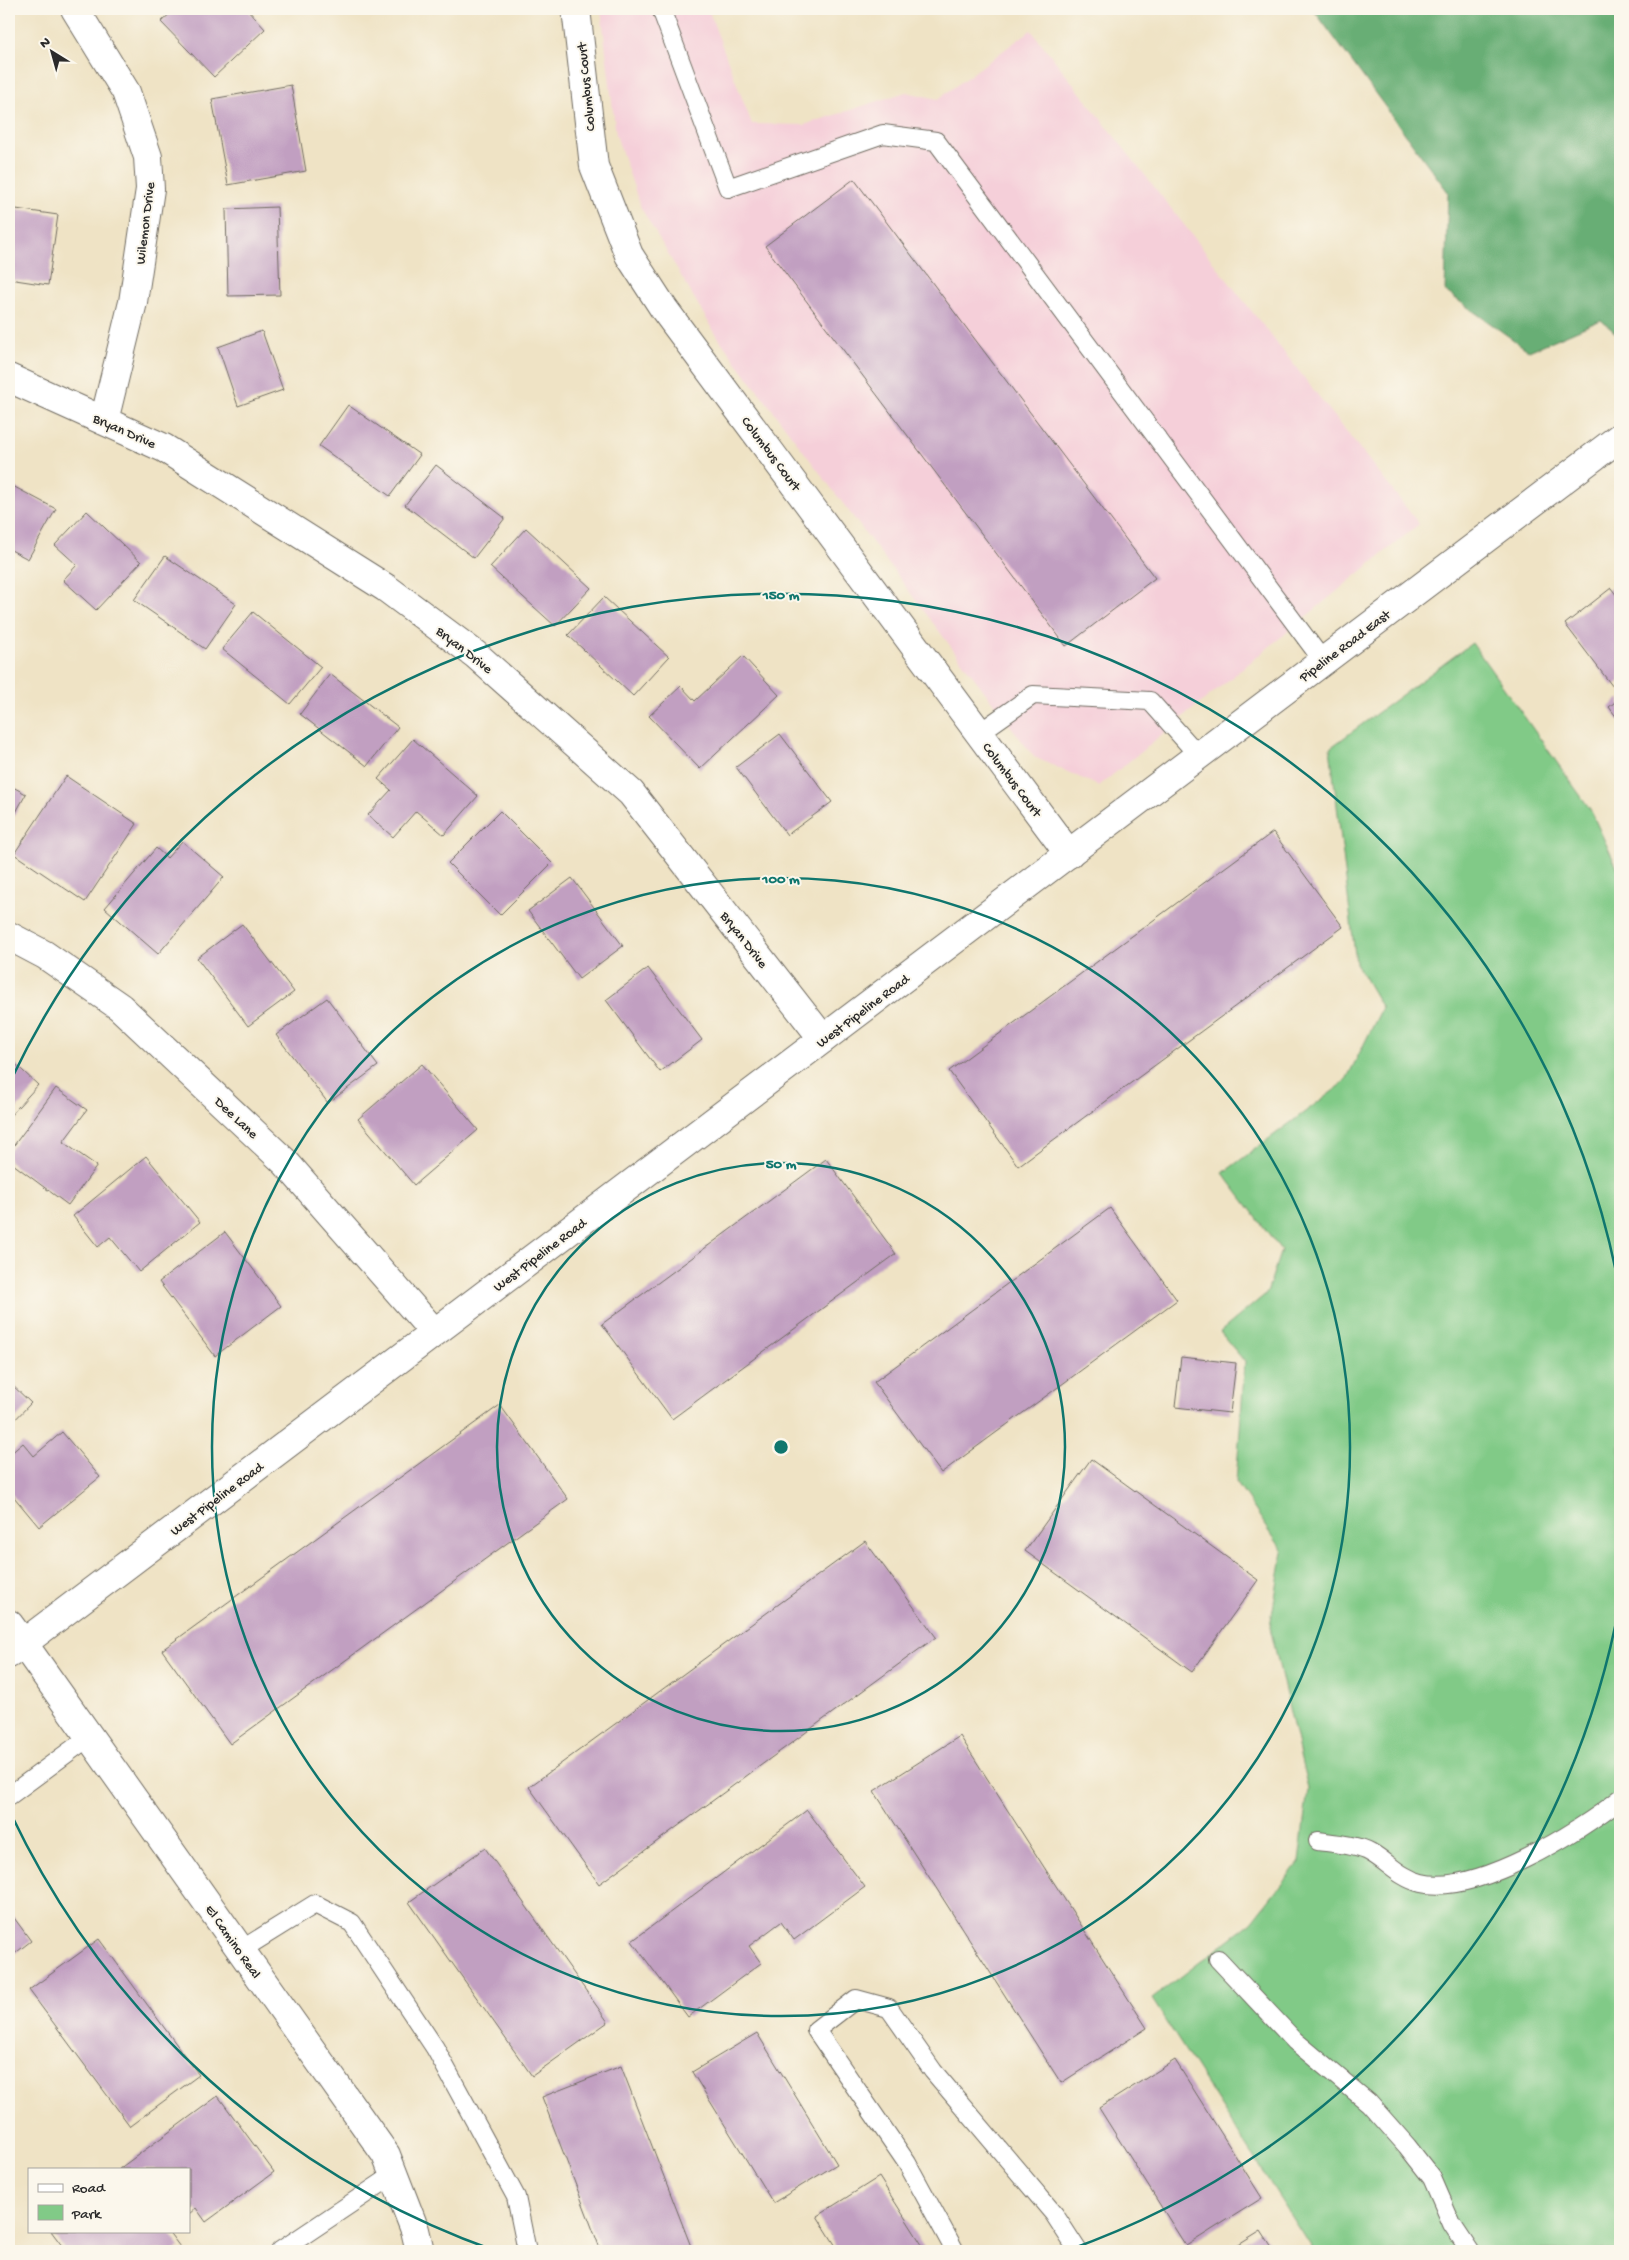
<svg xmlns="http://www.w3.org/2000/svg" width="1629" height="2260" font-family="'Gochi Hand',sans-serif">
	<style>
		.built { fill: #f5cfd9 }
		.green { fill: #81ca87; stroke: #567a59 }
		.forest { fill: #68ae74; stroke: #4a6c50 }
		.building { fill: #c19fc1 }
		.lines { fill: none; stroke-linecap: round; stroke-linejoin: round }
		.service-casing { stroke: #706b61; stroke-width: 20 }
		.minor-casing { stroke: #706b61; stroke-width: 30 }
		.tertiary-casing { stroke: #706b61; stroke-width: 30 }
		.secondary-casing { stroke: #706b61; stroke-width: 30 }
		.service { stroke: #fff; stroke-width: 18 }
		.minor { stroke: #fff; stroke-width: 28 }
		.tertiary { stroke: #fff; stroke-width: 28 }
		.secondary { stroke: #fff; stroke-width: 28 }
		.ring { fill: none; stroke: #0f766e; stroke-width: 2.5 }
		.labels { text-anchor: middle; stroke-width: 4; stroke-linejoin: round; paint-order: stroke }
		.street-label { font-size: 14px; fill: #2b2b2b; stroke: #fbf7ec }
		.centre { fill: #0f766e; stroke: #fbf7ec; stroke-width: 2.5 }
		.ring-label { font-size: 15px; text-anchor: middle; font-weight: bold; fill: #0f766e; stroke: #fbf7ec; stroke-width: 4; stroke-linejoin: round; paint-order: stroke }
	</style>
	<rect width="100%" height="100%" fill="#fbf7ec"/>
	<filter id="ink" filterUnits="userSpaceOnUse"><feTurbulence type="fractalNoise" baseFrequency=".02" numOctaves="2"/><feDisplacementMap in="SourceGraphic" scale="10" xChannelSelector="R" yChannelSelector="G"/><feConvolveMatrix kernelMatrix="1 2 1 2 8 2 1 2 1" color-interpolation-filters="sRGB"/></filter>
	<filter id="wash" filterUnits="userSpaceOnUse"><feTurbulence type="fractalNoise" baseFrequency=".0096" numOctaves="4" result="noise"/><feDisplacementMap in="SourceGraphic" scale="20" xChannelSelector="R" yChannelSelector="G"/><feGaussianBlur stdDeviation="1.12" result="paint"/><feColorMatrix in="noise" values="0 0 0 0 0 0 0 0 0 0 0 0 0 0 0 0 0 1.4 0 .05"/><feComposite in="paint" operator="in"/></filter>
	<g filter="url(#wash)">
		<rect width="100%" height="100%" fill="#efe3c5"/>
		<path class="built" d="M601,9H708L752,124L804,125L906,92L938,99L1031,30L1419,524L1099,786L1034,757L716,335L641,208L616,135Z"/>
		<path class="green" d="M1472,643L1590,809L1620,874V2251H1314L1152,1999L1252,1922L1299,1862L1308,1789L1270,1627L1283,1551L1236,1482L1245,1362L1220,1332L1267,1293L1281,1250L1223,1173L1345,1082L1382,1008L1356,963L1330,748Z"/>
		<path class="forest" d="M1313,9H1620V337L1601,320L1529,351L1445,291L1448,192Z"/>
		<g id="blocks">
			<path class="building" d="M175,9H216L218,11L221,9H247L265,29L214,77L161,22Z
				M291,85L306,171L228,185L212,99Z
				M854,179L1155,578L1066,646L765,246Z
				M277,207L280,295L228,296L226,209Z
				M9,208L58,215L48,285L9,279Z
				M262,331L283,390L238,406L218,347Z
				M348,405L420,455L390,496L319,446Z
				M436,465L505,518L474,558L405,505Z
				M9,484L56,509L28,559L9,549Z
				M87,511L141,562L96,610L63,580L77,565L55,545Z
				M526,528L591,588L555,626L490,567Z
				M165,556L236,604L205,649L134,600Z
				M1611,588L1620,600V681L1613,687L1565,624Z
				M604,597L669,657L633,696L568,635Z
				M253,612L321,667L290,704L222,649Z
				M743,656L779,695L700,769L649,716L681,686L695,701Z
				M330,674L398,727L367,766L300,714Z
				M1620,698V722L1609,707Z
				M780,734L832,802L787,835L736,767Z
				M413,739L478,796L444,835L416,811L393,837L368,815L391,790L378,779Z
				M66,776L137,824L85,902L14,854Z
				M9,785L26,794L9,825Z
				M500,811L552,863L500,915L448,863Z
				M1273,832L1343,927L1018,1166L949,1071Z
				M182,841L224,877L158,954L105,908L156,848L167,858Z
				M572,878L623,946L579,979L528,911Z
				M242,924L294,992L248,1026L197,958Z
				M648,968L702,1040L660,1072L606,1000Z
				M327,998L378,1066L328,1103L276,1035Z
				M9,1058L38,1085L9,1117Z
				M422,1064L478,1130L414,1185L358,1119Z
				M56,1088L87,1110L63,1142L97,1166L68,1205L9,1161V1152Z
				M146,1156L200,1222L139,1272L110,1237L98,1247L73,1216Z
				M826,1159L896,1254L672,1419L602,1324Z
				M1110,1208L1177,1300L941,1473L874,1382Z
				M225,1232L281,1306L215,1356L159,1282Z
				M1181,1357L1236,1363L1230,1413L1175,1407Z
				M9,1382L31,1403L9,1426Z
				M500,1405L568,1499L230,1744L162,1650Z
				M62,1432L100,1477L39,1527L9,1491V1455L23,1443L34,1456Z
				M1091,1459L1258,1580L1192,1672L1025,1551Z
				M865,1541L936,1637L599,1884L529,1787Z
				M960,1736L1147,2028L1061,2083L874,1791Z
				M807,1810L865,1887L794,1940L781,1922L749,1946L761,1963L688,2017L632,1941Z
				M485,1848L608,2022L532,2076L409,1902Z
				M9,1911L31,1941L9,1958Z
				M99,1939L199,2075L130,2126L29,1990Z
				M757,2033L837,2164L773,2203L692,2072Z
				M1175,2060L1262,2198L1186,2246L1099,2108Z
				M621,2066L692,2249L687,2251H601L542,2097Z
				M218,2096L274,2172L206,2222L196,2208L189,2214V2169H119Z
				M879,2177L926,2251H839L817,2216Z
				M51,2231H168L180,2247L174,2251H66Z
				M1261,2231L1274,2251H1229Z"/>
		</g>
	</g>
	<g filter="url(#ink)">
		<use href="#blocks" fill-opacity="0" stroke="#706b61" stroke-width="1"/>
		<g class="lines">
			<defs>
				<path id="service" d="M661,9L728,188L883,134L936,141L1323,661
					M979,733L1033,695L1150,701L1199,756
					M9,1796L89,1737
					M1318,1841C1332,1843 1358,1845 1370,1852C1388,1862 1400,1878 1421,1883C1476,1896 1579,1832 1620,1799
					M241,1950L315,1904L352,1923L435,2048L516,2197L527,2251
					M1218,1959L1295,2041L1369,2103L1407,2146L1432,2178L1452,2224L1470,2251
					M280,2251L395,2174
					M955,2251L907,2163L816,2030L856,1999L889,2008L933,2071L1054,2214L1078,2251"/>
				<path id="minor" d="M75,9L126,92L148,157L150,189L133,302L104,421
					M576,9L594,166L629,255L664,309L1069,854
					M9,378L164,448L386,588L476,655L631,793L823,1039
					M9,936L45,955L120,1007L286,1163L434,1332
					M9,1624L23,1643"/>
				<path id="tertiary" d="M23,1643L386,2155L415,2230L420,2251"/>
				<path id="secondary" d="M9,1654L1620,437"/>
			</defs>
			<use href="#service" class="service-casing"/>
			<use href="#minor" class="minor-casing"/>
			<use href="#tertiary" class="tertiary-casing"/>
			<use href="#secondary" class="secondary-casing"/>
			<use href="#service" class="service"/>
			<use href="#minor" class="minor"/>
			<use href="#tertiary" class="tertiary"/>
			<use href="#secondary" class="secondary"/>
		</g>
	</g>
	<g class="ring">
		<circle cx="781" cy="1447" r="284"/>
		<circle cx="781" cy="1447" r="569"/>
		<path d="M1620 1602A853 853 0 0 1 1066 2251M496 2251A853 853 0 0 1 11 1814M11 1080A853 853 0 0 1 1620 1292"/>
	</g>
	<g class="labels">
		<g class="street-label">
			<text transform="translate(585 87) rotate(-96)" y="5">Columbus Court</text>
			<text transform="translate(144 223) rotate(-83)" y="5">Wilemon Drive</text>
			<text transform="translate(125 430) rotate(24)" y="5">Bryan Drive</text>
			<text transform="translate(772 453) rotate(53)" y="5">Columbus Court</text>
			<text transform="translate(1344 645) rotate(-37)" y="5">Pipeline Road East</text>
			<text transform="translate(465 649) rotate(38)" y="5">Bryan Drive</text>
			<text transform="translate(1013 779) rotate(53)" y="5">Columbus Court</text>
			<text transform="translate(745 939) rotate(52)" y="5">Bryan Drive</text>
			<text transform="translate(862 1010) rotate(-37)" y="5">West Pipeline Road</text>
			<text transform="translate(237 1117) rotate(43)" y="5">Dee Lane</text>
			<text transform="translate(539 1254) rotate(-37)" y="5">West Pipeline Road</text>
			<text transform="translate(216 1498) rotate(-37)" y="5">West Pipeline Road</text>
			<text transform="translate(234 1941) rotate(55)" y="5">El Camino Real</text>
		</g>
	</g>
	<circle cx="781" cy="1447" r="8" class="centre"/>
	<g class="ring-label">
		<text x="781" y="599">150 m</text>
		<text x="781" y="883">100 m</text>
		<text x="781" y="1168">50 m</text>
	</g>
	<rect width="1629" height="2260" fill="none" stroke="#fbf7ec" stroke-width="30"/>
	<rect x="28" y="2168" width="162" height="65" fill="#fbf7ec" stroke="#a8a59f"/>
	<rect x="38" y="2184" width="25" height="8" fill="#ffffff" stroke="#a8a59f"/>
	<text x="72" y="2192" font-size="15" fill="#2b2b2b">Road</text>
	<rect x="38" y="2205" width="25" height="15" fill="#81ca87" stroke="#a8a59f"/>
	<text x="72" y="2218" font-size="15" fill="#2b2b2b">Park</text>
	<g transform="translate(52 52) rotate(323)" stroke="#fbf7ec" stroke-width="4" paint-order="stroke">
	<path d="M0-4L9 19L0 12L-9 19Z" fill="#2b2b2b"/>
	<text y="-8" font-size="14" font-weight="bold" text-anchor="middle" fill="#2b2b2b">N</text>
	</g>
</svg>
